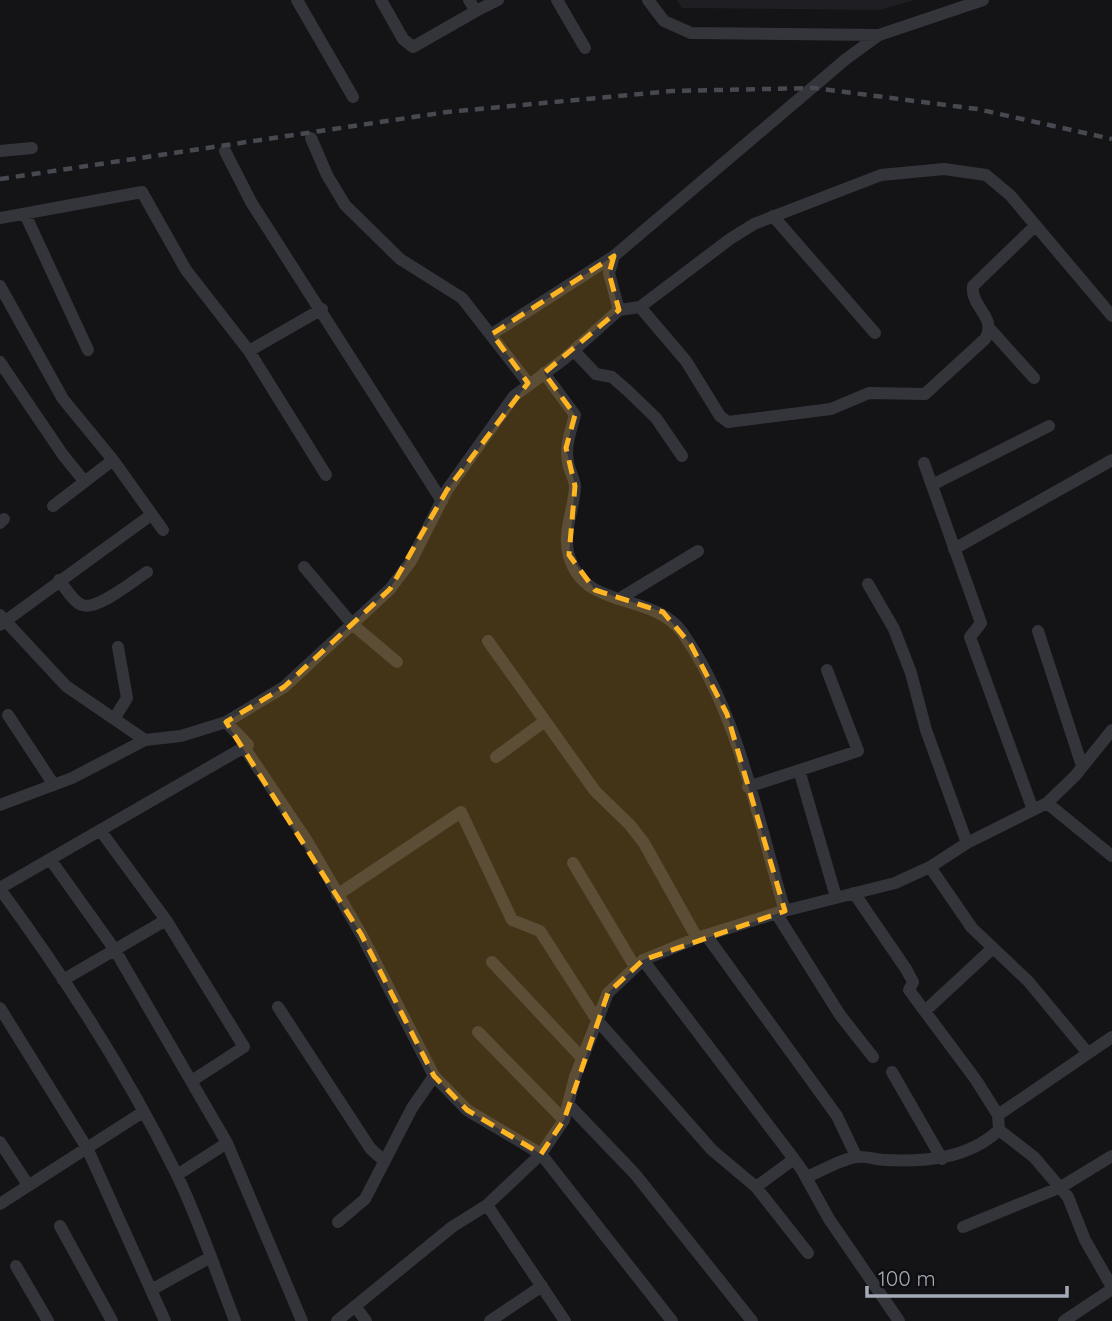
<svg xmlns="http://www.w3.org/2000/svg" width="1112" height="1321" viewBox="0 0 1112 1321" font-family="Quicksand,sans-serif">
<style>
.built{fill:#1f1f23}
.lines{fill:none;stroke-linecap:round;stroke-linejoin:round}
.minor{stroke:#34353b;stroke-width:12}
.rail{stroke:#474950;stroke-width:4.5;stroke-dasharray:9 7;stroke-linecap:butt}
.marked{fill:#ffb522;fill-opacity:0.2;stroke:#ffb522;stroke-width:5;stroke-dasharray:14 9;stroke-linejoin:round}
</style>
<rect width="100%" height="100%" fill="#141416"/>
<!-- built -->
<path class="built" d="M677,0h237l-34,10 -198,-2z"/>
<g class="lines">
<!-- minor -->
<path class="minor" d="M297,0l56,97
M381,0l22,39 10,8 63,-36
M469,0l7,11 22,-11
M557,0l28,48
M648,0l16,21 27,12 188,2
M311,138l16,37 18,30 55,54 62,39 66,85
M0,151l32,-3
M225,151l26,51 191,299
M25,214l63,136
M773,216l102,117
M0,218l142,-26 44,78 63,81 77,124
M0,286l63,113 50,61 50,70
M640,307l46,54 34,55 8,6 103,-13 38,-16 56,1 60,-55c13,-22 -15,-32 -12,-53l61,-59
M619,310l21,-3 90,-68 24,-15 127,-49 63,-6 42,6 24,20 102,121
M991,330l43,48
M492,334l122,-78
M249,351l73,-42
M574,351l22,23 16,3 16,14 28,27 26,38
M0,362l63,93 21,26
M544,373l31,42c-5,19 -11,33 -6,52 2,6 6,14 6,20 -1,23 -13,45 -6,69 15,55 84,36 113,76 57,81 75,186 103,279
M924,463l57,160 -11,14 63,173
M932,485l117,-59
M53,506l60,-46
M0,523l4,-4
M954,549l158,-89
M304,567l48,57 45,38
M59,580c6,7 14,22 23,25 15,6 52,-25 65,-33
M868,584l26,45 17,44 15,57 41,113
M619,599l79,-48
M0,615l66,71 79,54
M0,625l151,-110
M1038,631l44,135
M488,641l107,150 35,34 14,18 53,95
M8,715l46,70
M114,719l13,-21 -9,-51
M244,747l63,94 54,93 73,142 33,34 74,44 131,167
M496,757l49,-36
M799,770l37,127
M748,787l110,-36 -31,-81
M1047,803l65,53
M0,805l72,-27 73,-38 36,-4 45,-14 58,-35 106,-98 21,-28 36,-71 67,-94 49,-36 56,-50 -10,-37 5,-17 232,-197 33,-24 104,-35
M100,830l66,90 78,127 -51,33
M50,859l65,91 112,193 75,178
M573,863l62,104
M930,867l42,61 56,53 59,71
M0,888l248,-143 -22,-23
M0,889c64,87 128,187 176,284 23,47 40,99 59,148
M854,893l52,76 7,13 -4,8 67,90 22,35
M337,895l124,-83 51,108 28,11 57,89 115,130 44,37 52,66
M776,913l64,102 33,42
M706,935l131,181 19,40
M643,960l151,199
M492,962l90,96
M63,980l103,-60
M278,1007l92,141 14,13
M0,1008l87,140 78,173
M925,1011l68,-63
M478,1032l86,88
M892,1072l50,87
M568,1104l67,70 117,147
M999,1130l35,27 34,40 17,43 27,47
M0,1142l28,43
M803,1172l26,47 70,102
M177,1175l50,-32
M756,1187l38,-28 13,18c15,-6 35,-19 51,-20 9,-1 18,3 27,3 40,2 83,-1 114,-30l-1,-15 114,-78
M0,1204l143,-92
M487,1205l78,116
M338,1222l27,-23 47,-91 22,-32
M60,1226l52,95
M963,1227l98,-40 51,-31
M16,1266l32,55
M151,1290l58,-32
M355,1306l11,15
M337,1321l115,-94 35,-22 54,-51 23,-34 11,-43 33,-84 35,-33 54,-22 83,-26 115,-29 35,-16 37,-24 80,-40 28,-27 37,-46
M490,1321l52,-35
M1064,1321l48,-32"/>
<!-- rail -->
<path class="rail" d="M0,179l447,-67 225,-21 142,-3 163,21 135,30"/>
</g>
<!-- marked area -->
<path class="marked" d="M614,256l-5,17 10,37 -75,63 31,42 -9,33 9,38 -6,69 26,35 68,22 28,33 36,69 58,197 -142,49 -35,33 -44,127 -23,34 -74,-44 -33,-34 -73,-142 -135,-212 58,-35 106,-98 57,-99 81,-107 -36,-49z"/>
<!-- scale -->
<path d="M867 1286v10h200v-10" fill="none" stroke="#a4aab7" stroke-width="3.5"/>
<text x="878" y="1286" font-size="21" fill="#a4aab7" stroke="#0f0f11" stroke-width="5" paint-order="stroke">100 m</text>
</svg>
